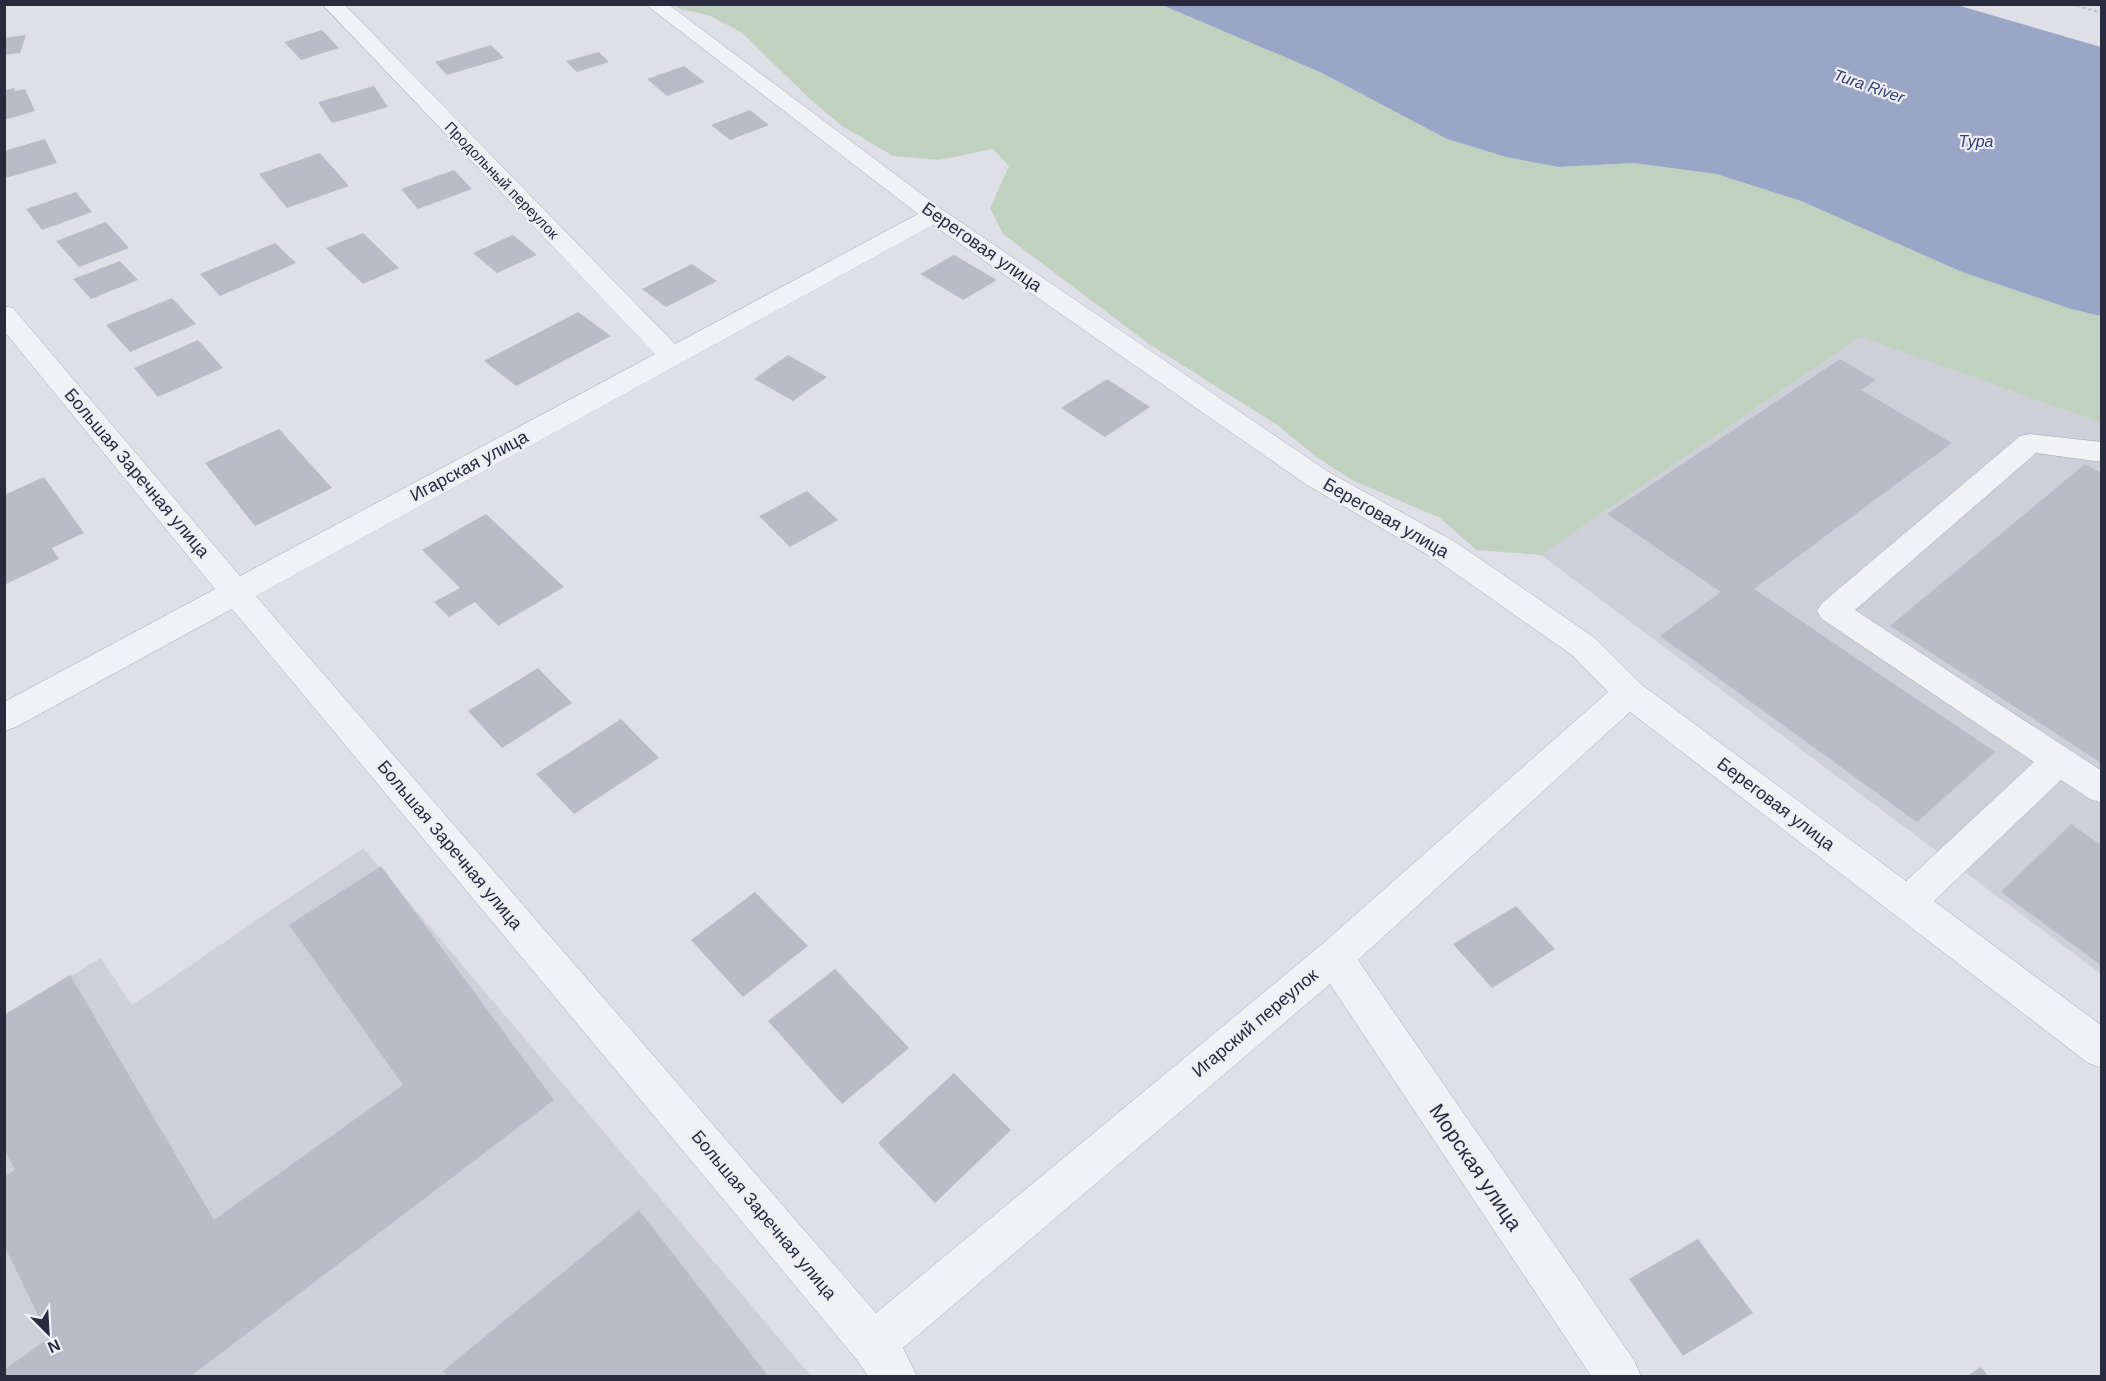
<svg xmlns="http://www.w3.org/2000/svg" width="2106" height="1381" viewBox="0 0 2106 1381" font-family="Arial,sans-serif">
<style>
.built{fill:#cdcfd9}
.green{fill:#c0d1c0}
.water{fill:#9ba6c6}
.building{fill:#b9bbc7}
.lines{fill:none;stroke-linecap:round;stroke-linejoin:round}
.minor-casing{stroke:#a4a6b1;stroke-width:1}
.path{stroke:#bdbec6;stroke-width:2;stroke-dasharray:3 3;stroke-linecap:butt}
.minor{fill:#f1f2f6;fill-rule:evenodd}
.labels{text-anchor:middle;dominant-baseline:central;stroke-width:4.5;stroke-linejoin:round;paint-order:stroke}
.far-street-label{font-size:15px;fill:#282b3e;stroke:#eeeff5}
.far-water-label{font-size:16px;font-style:italic;fill:#344170;stroke:#eeeff5}
.street-label{font-size:18px;fill:#282b3e;stroke:#eeeff5}
.near-street-label{font-size:21px;fill:#282b3e;stroke:#eeeff5}
</style>
<rect width="100%" height="100%" fill="#dfe0e7"/>
<!-- built -->
<path class="built" d="M1860,337l241,86v551l-560,-419z
M363,848l448,528h-806v-360l96,-58 31,47z"/>
<!-- green -->
<path class="green" d="M674,5h488l158,67 127,67 59,18 53,10 75,-4 82,11 85,27 161,71 109,37 30,7v107l-241,-86 -319,218 -65,-5 -36,-32 -88,-38 -34,-22 -41,-33 -128,-81 -146,-110 -13,-26 19,-42 -16,-17 -54,11 -46,-4 -51,-30 -32,-27 -69,-67 -33,-17 -28,-6z"/>
<!-- water -->
<path class="water" d="M1957,5l144,42v269l-30,-7 -109,-37 -161,-71 -85,-27 -82,-11 -75,4 -53,-10 -59,-18 -127,-67 -158,-67z"/>
<!-- building -->
<path class="building" d="M322,30l17,18 -38,12 -17,-18z
M26,35l-6,18 -16,2v-17z
M491,45l13,13 -57,17 -12,-13z
M599,52l10,10 -32,10 -11,-11z
M684,66l21,16 -38,14 -20,-17z
M374,86l14,21 -56,16 -14,-21z
M14,88l1,3 10,-2 10,22 -31,9v-29z
M750,110l19,15 -39,15 -19,-15z
M45,139l12,24 -51,15 -2,-27z
M320,153l29,33 -62,22 -28,-34z
M454,170l18,19 -54,20 -17,-20z
M76,192l16,20 -50,18 -16,-21z
M106,222l23,26 -50,19 -23,-26z
M363,233l36,35 -36,16 -37,-36z
M513,235l24,20 -40,18 -24,-20z
M275,243l21,20 -76,33 -20,-22z
M954,255l43,25 -34,20 -43,-26z
M120,261l18,19 -47,19 -18,-20z
M692,264l25,17 -51,26 -24,-18z
M172,298l24,26 -66,28 -24,-27z
M578,312l33,24 -95,50 -32,-25z
M198,340l25,28 -65,29 -24,-29z
M788,355l39,22 -34,24 -39,-22z
M1840,359l36,21 -15,10 91,53 -198,146 241,163 -78,70 -257,-186 61,-44 -114,-78z
M1107,379l43,28 -45,30 -44,-29z
M279,429l53,59 -77,38 -50,-63z
M2085,464l17,9 -2,289 -210,-136z
M44,477l40,56 -32,15 7,11 -55,26v-90z
M807,491l31,29 -48,27 -31,-31z
M486,514l78,73 -66,39 -23,-24 -26,15 -15,-15 26,-14 -38,-38z
M538,668l34,35 -70,45 -34,-37z
M621,719l38,39 -85,56 -38,-40z
M2071,824l31,22v120l-101,-74z
M381,866l173,234 -363,276h-187v-6l45,-32 -45,-93v-68l11,-7 -11,-21v-134l66,-40 144,245 189,-135 -114,-160z
M755,892l53,54 -65,51 -52,-57z
M1516,906l39,43 -63,39 -39,-44z
M835,969l74,79 -67,56 -74,-83z
M954,1073l57,57 -76,73 -57,-60z
M639,1210l129,166h-321l-4,-5z
M1698,1239l55,74 -70,43 -54,-77z
M1981,1367l7,9h-21z"/>
<g class="lines">
<defs>
<path id="minor" d="M322,4h22l331,340 243,-130 -273,-210h23l275,206 384,261 130,72 138,95 46,46 265,197 128,-119 -212,-143 -5,-8 5,-8 198,-167 10,-2 72,8v20l-66,-9 -181,157 247,161v32l-12,-4 -29,-19 -127,121 168,125v42l-14,-5 -458,-351 -272,248 276,400 7,16h-50l-261,-392 -427,364 14,28h-49l-11,-16 -625,-751 -216,118 -12,4v-29l211,-113 -211,-258v-25l9,2 227,268 415,-222zM933,225l374,260 128,74 138,97 35,36 -287,253 -445,368 -620,-717z"/>
</defs>
<!-- minor casing -->
<use href="#minor" class="minor-casing"/>
<!-- path -->
<path class="path" d="M2071,4l31,9"/>
<!-- minor -->
<use href="#minor" class="minor"/>
</g>
<g class="labels">
<!-- far-street labels -->
<g class="far-street-label">
<text transform="translate(502 180) rotate(46)">Продольный переулок</text>
</g>
<!-- far-water labels -->
<g class="far-water-label">
<text transform="translate(1869 86) rotate(19)">Tura River</text>
<text x="1976" y="141">Тура</text>
</g>
<!-- street labels -->
<g class="street-label">
<text transform="translate(982 247) rotate(35)">Береговая улица</text>
<text transform="translate(469 466) rotate(-28)">Игарская улица</text>
<text transform="translate(137 473) rotate(50)">Большая Заречная улица</text>
<text transform="translate(1386 518) rotate(30)">Береговая улица</text>
<text transform="translate(1776 804) rotate(37)">Береговая улица</text>
<text transform="translate(450 845) rotate(50)">Большая Заречная улица</text>
<text transform="translate(1255 1023) rotate(-40)">Игарский переулок</text>
<text transform="translate(764 1215) rotate(50)">Большая Заречная улица</text>
</g>
<!-- near-street labels -->
<g class="near-street-label">
<text transform="translate(1476 1167) rotate(56)">Морская улица</text>
</g>
</g>
<!-- border -->
<rect width="2106" height="1381" fill="none" stroke="#282b3e" stroke-width="12"/>
<!-- north arrow -->
<g transform="translate(48 1333) rotate(156)" stroke="#eeeff5" stroke-width="4.5" paint-order="stroke">
<path d="M0-4.5L10 22L0 15L-10 22Z" fill="#282b3e"/>
<text y="-9" font-size="16" font-weight="bold" text-anchor="middle" fill="#282b3e">N</text>
</g>
</svg>
